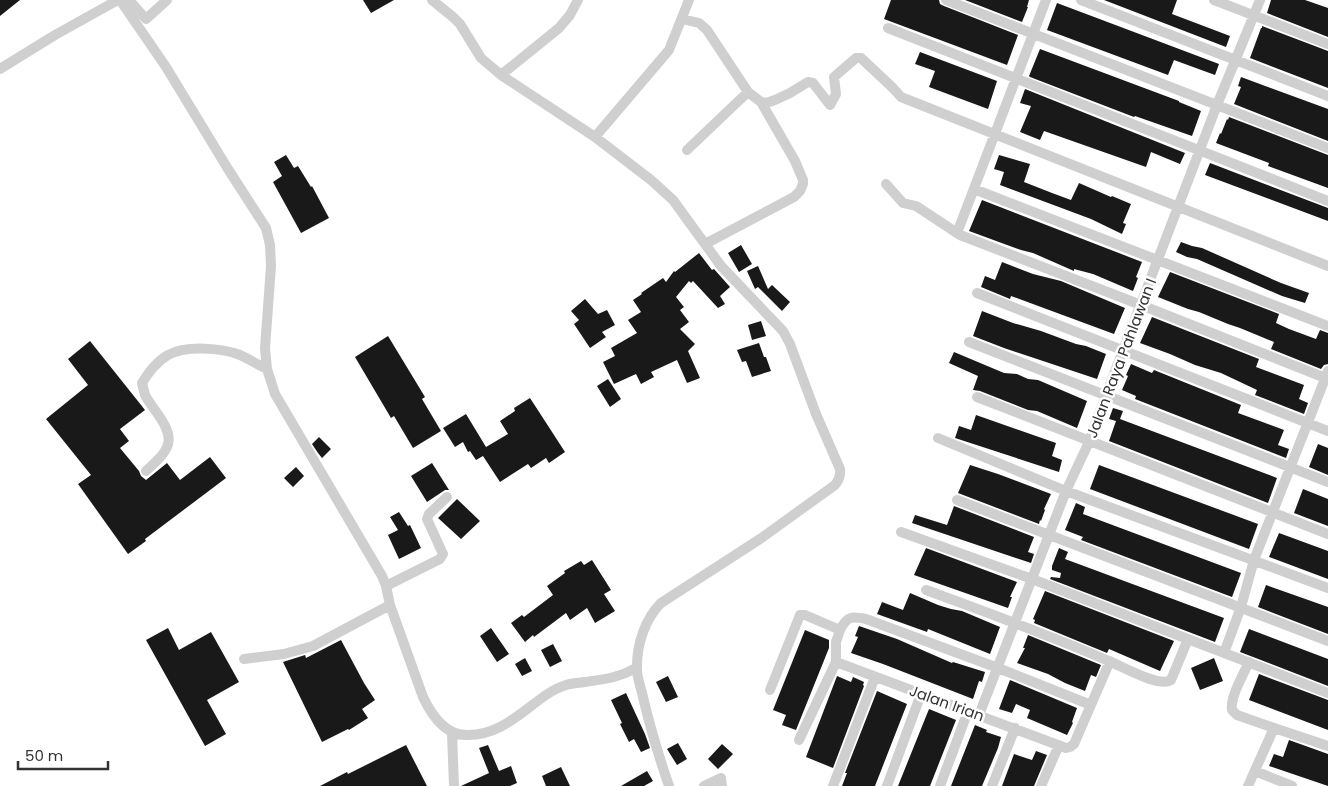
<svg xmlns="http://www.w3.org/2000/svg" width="1328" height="786" viewBox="0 0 1328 786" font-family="Poppins,sans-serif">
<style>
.building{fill:#191919}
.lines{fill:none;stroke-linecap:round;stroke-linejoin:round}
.minor{stroke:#cfcfcf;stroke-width:10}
.labels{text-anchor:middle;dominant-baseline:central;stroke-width:5;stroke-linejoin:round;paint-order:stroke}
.street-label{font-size:15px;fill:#323232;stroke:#fff}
</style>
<rect width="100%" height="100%" fill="#fff"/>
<!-- building -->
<path class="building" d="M0,0h20l-20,16z
M363,0h31l-23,13z
M891,0h48l1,4 4,2 74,29 -11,30 -123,-46z
M965,0h64l-2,7h1l-6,15z
M1104,0h73l-5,14 58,22 -4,11z
M1271,0h34l23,8v29l-61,-24z
M1057,3l162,61 -4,11 -41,-15 -6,15 -121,-45z
M1262,26l66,25v37l-78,-30 11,-30h1z
M1040,49l139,52v1l22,9 -9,25 -57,-20 -1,1 -104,-40 -1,-1z
M920,52l77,29 -9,28 -59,-22 6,-16 -20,-7z
M1241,77l87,32v32l-94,-37 7,-17 -3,-1z
M1025,89l160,64 -5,11 -29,-12 -5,15 -102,-36 -4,9 -20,-8 11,-26 -11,-3z
M1229,117l99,38v33l-60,-22 1,-3 -53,-20 4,-10 1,1 6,-15 1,1z
M286,155l8,13 4,-2 13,21 1,-1 17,32 -28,15 -28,-51 9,-6 -8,-14z
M999,155l31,9 -6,18 28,11 19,7 8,-17 32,14 1,-1 19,8 -8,19 3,1 -4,10 -31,-15 -91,-34 4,-13 -10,-3z
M1210,163l118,45v13l-123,-46z
M982,200l160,62 -6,15 2,1 -5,13 -40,-17 -19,-5v2l-41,-18 -12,-3 -52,-19z
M1181,242l11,4 10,2 79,35 28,10 -4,10 -23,-7 -85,-37 -10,-2 -11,-5z
M741,245l11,19 -13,8 -11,-19z
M699,253l13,17 2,-1 16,18 -10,9 5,8 -7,4 -25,-27 -2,2 -2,-2 -13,16 8,10 -4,3 9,12 -9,7 15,15 -7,7 12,27 -13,5 -10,-23 -26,12 3,5 -13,7 -5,-10 -22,10 -11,-22 12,-6 -4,-8 26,-15 -9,-13 13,-8 -8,-12 9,-6 -1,-1 22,-15 3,4 8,-11 1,1z
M1002,262l31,12 28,7 64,27 -11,26 -103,-38 -1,3 -29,-12 4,-11 10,4z
M758,266l10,23 4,-4 18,17 -8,9 -24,-24 -3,2 -8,-18z
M1170,272l109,42 -3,9 13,6 27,10 4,-9 8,3v31l-4,1 -3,4 -50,-20 3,-7 -34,-14 -12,-4 -29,-12 -11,-3 -30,-12z
M585,299l13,15 9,-4 8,15 -13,7 4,5 -16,11 -16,-24 5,-4 -8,-9z
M982,311l31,12 28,8 35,13 10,2 20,8 -9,25 -93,-31 -31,-12z
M1152,317l107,42 -3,8 48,18 -5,14 9,4 -4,11 -49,-19 2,-5 -36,-17 -26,-8 -25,-11 -30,-11z
M761,321l5,15 -14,4 -4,-15z
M388,336l37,61 -3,2 19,32 -28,17 -19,-32 -3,2 -36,-61z
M90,341l55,69 -25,19 9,12 -9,7 19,23 2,5 5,4 21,-17 13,17 30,-23 16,21 -81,61 1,2 -18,13 -50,-70 13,-9 -45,-56 42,-34 -20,-26z
M759,343l5,14h2l5,14 -19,6 -6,-16 -4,1 -5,-12z
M954,352l50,21 13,1 11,5 10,1 49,21 -10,27 -40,-17 -9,-1 -48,-19 -7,-1 5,-14 -29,-13z
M1131,364l21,9 2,-3 87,35 -3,8 46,17 -6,15 11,4 -3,9 -151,-59 1,-3 -14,-6 6,-14 -2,-1z
M608,379l13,20 -11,8 -13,-21z
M530,398l35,54 -16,11 -3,-5 -15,10 -3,-4 -28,18 -17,-26 -7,4 -6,-9 -2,1 -5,-10 -8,5 -12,-19 23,-14 20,33 22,-13 -8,-13 15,-10 -1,-3z
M1113,408l10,3 -3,8 157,59 -9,25 -159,-62 7,-20 -7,-2z
M976,415l80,28 -4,13 10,4 -3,12 -104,-34 4,-12 12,4z
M319,437l12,12 -9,9 -4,-5 -6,-9z
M1318,444l10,4v27l-19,-8z
M432,463l17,27h-4l-18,12 -16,-26z
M970,465l28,9 53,20 -7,15 1,1 -4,11 -1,-1 -1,4 -81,-31z
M1099,465l159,59 -9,25 -159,-60z
M296,467l8,9 -11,11 -9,-9z
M1303,489l25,10v27l-34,-13z
M457,499l23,22 -19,18 -23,-21z
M1076,503l9,4 -2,7 158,59 -9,24 -151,-57 2,-3 -18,-7z
M954,506l80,31 -6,15 6,2 -3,9 -119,-40 3,-8 32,10z
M399,512l9,14 2,-1 11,23 -22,11 -11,-24 10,-5 -8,-13z
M1279,533l49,18v28l-59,-22z
M926,548l91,34 -7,15h2l-4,11 -94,-33z
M1059,548l9,4 -3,7 159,59 -9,24 -165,-63 1,-2 9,1 1,-5 -9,-3v-4z
M592,560l19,30 -7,4 11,17 -20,12 -8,-15 -17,12 -4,-7 -32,24 -1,-2 -8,7 -14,-19 11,-8 2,2 29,-22 -6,-9 18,-13 -1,-2 17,-10 3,4z
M1266,585l62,22v27l-70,-27z
M1045,591l129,50 -14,30 -51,-22 -2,4 -73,-30 1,-3 -2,-1z
M910,593l28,12 13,4 11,2 38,16 -10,27 -62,-25 -1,3 -50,-18 5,-12 21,8z
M859,626l38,13 55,24 1,-1 32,10 -3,10 -3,-1 -6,18 -90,-35 -32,-11 7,-16 -3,-1z
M168,628l11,22 32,-18 28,50 -32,18 19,34 -21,12 -59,-106z
M491,628l18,26 -12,8 -17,-26z
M1249,629l79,30v27l-88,-34z
M805,630l24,10v8l-33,82 -14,-5 4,-10 -13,-5z
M1028,635l73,30 -5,12 -5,-2 -6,16 -20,-8 -17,-9 -31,-11 8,-15h-2z
M341,640l23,43 11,17 -13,9 6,9 -19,12 -1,-1 -26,13 -39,-80 22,-7 1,3z
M553,644l9,17 -12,6 -9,-17z
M525,658l7,13 -10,5 -7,-12z
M1214,658l9,23 -23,9 -9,-22z
M1259,674l69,26v30l-79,-30z
M668,676l10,21 -12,5 -10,-20z
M837,676l14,6 2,-5 11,5 -1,3 1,1 -31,82 -27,-11z
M1010,680l67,28 -5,14 1,1 -6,12 -40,-17 3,-8 -14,-6 -4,9 -13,-4z
M877,691l30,13 -32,82h-33l5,-13h-2z
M626,693l19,41 5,14 -9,4 -7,-13 -5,3 -9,-18 2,-1 -11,-23z
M929,709l27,11 -26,66h-32z
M975,725l12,5 -1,2 15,5 -3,11 -16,38h-31z
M1289,740l39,14v32l-59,-20 5,-12 9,3z
M678,743l9,16 -10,6 -10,-16z
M722,744l11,10 -15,15 -10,-10z
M406,745l21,41h-107l27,-14 1,2z
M488,745l11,26 12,-5 6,17 -7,3h-49l28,-13 -10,-25z
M1036,751l11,4 -13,31h-32l12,-32 18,6z
M561,767l9,19h-24l-4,-10z
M647,771l6,10 -9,5h-23z"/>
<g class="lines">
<!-- minor -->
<path class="minor" d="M120,0l46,67 62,102 38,59 4,17 1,21 -6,82 2,21 8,25 107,182 4,10 4,19 33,92c8,17 21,38 43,38 33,1 54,-22 80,-40 6,-4 13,-8 20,-10 6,-2 13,-2 19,-3 20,-3 33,-4 51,-14
M129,0l17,19 21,-19
M432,0l21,17 7,7 21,34 20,17 94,62 56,43 22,20 48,66 62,65 7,13 26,70 24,55c1,7 -1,11 -5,16l-75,54 -99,64c-16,16 -24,41 -24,63 -1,10 4,21 6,31 7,30 16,60 26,89
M946,0l382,148
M1081,0l247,96
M1214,0l114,44
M682,19l17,4 8,7 41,62 13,10 5,1 9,-3 15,-7 18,-11 5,1 17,22 6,-11 -2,-17 22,-19h5l32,30 8,9 427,169
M888,28l440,173
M0,69l55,-34 63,-35
M501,75l58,-47 11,-13 8,-15
M595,137l74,-87 20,-50
M687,150l61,-58
M886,184l17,19 13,3 41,27 3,2 181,70 187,74
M974,189l354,137
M957,233l89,-233
M705,244l89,-47 6,-6 3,-7v-4l-8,-19 -34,-59
M977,293l351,138
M969,342l359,140
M977,397l351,137
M938,438l128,53 262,97
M146,471c7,-7 17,-14 21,-24 8,-17 -15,-38 -22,-52 -1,-4 -2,-8 -3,-12 7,-11 14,-21 26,-28 18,-10 54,-7 72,0 9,4 18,10 27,14
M957,500l371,141
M901,532l131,47 296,114
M386,586l54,-27 3,-5 -16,-35 2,-5 18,-17
M926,590c62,23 124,45 185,72 13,5 48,26 60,18l17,-41
M840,630c7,-14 12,-14 26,-11l132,49 93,37
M1224,653l17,-46 13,-47 74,-189
M244,659l40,-5 29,-8 77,-41
M836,662l230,86 4,-1 4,-3 36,-83
M770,690l30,-75h5l35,15 -4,12v20l-37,78
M979,715l87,-224 23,-49 17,-47 111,-290 43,-105
M1274,728l54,18
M452,733l2,53
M1255,771l37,15
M704,786l17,-8 1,8
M833,786l42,-109
M887,786l34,-92
M940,786l28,-75
M992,786l23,-58
M1041,786l18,-41
M1248,786l26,-58 -37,-13 -5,-5c-2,-13 11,-35 17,-48"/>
</g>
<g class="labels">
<!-- street labels -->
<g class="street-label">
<text transform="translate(1121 358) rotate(-69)">Jalan Raya Pahlawan I</text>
<text transform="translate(947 703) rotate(20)">Jalan Irian</text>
</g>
</g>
<!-- scale -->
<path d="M18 761v8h90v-8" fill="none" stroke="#323232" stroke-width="2.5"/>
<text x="25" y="761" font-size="15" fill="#323232" stroke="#ffffff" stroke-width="4" paint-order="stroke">50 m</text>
</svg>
